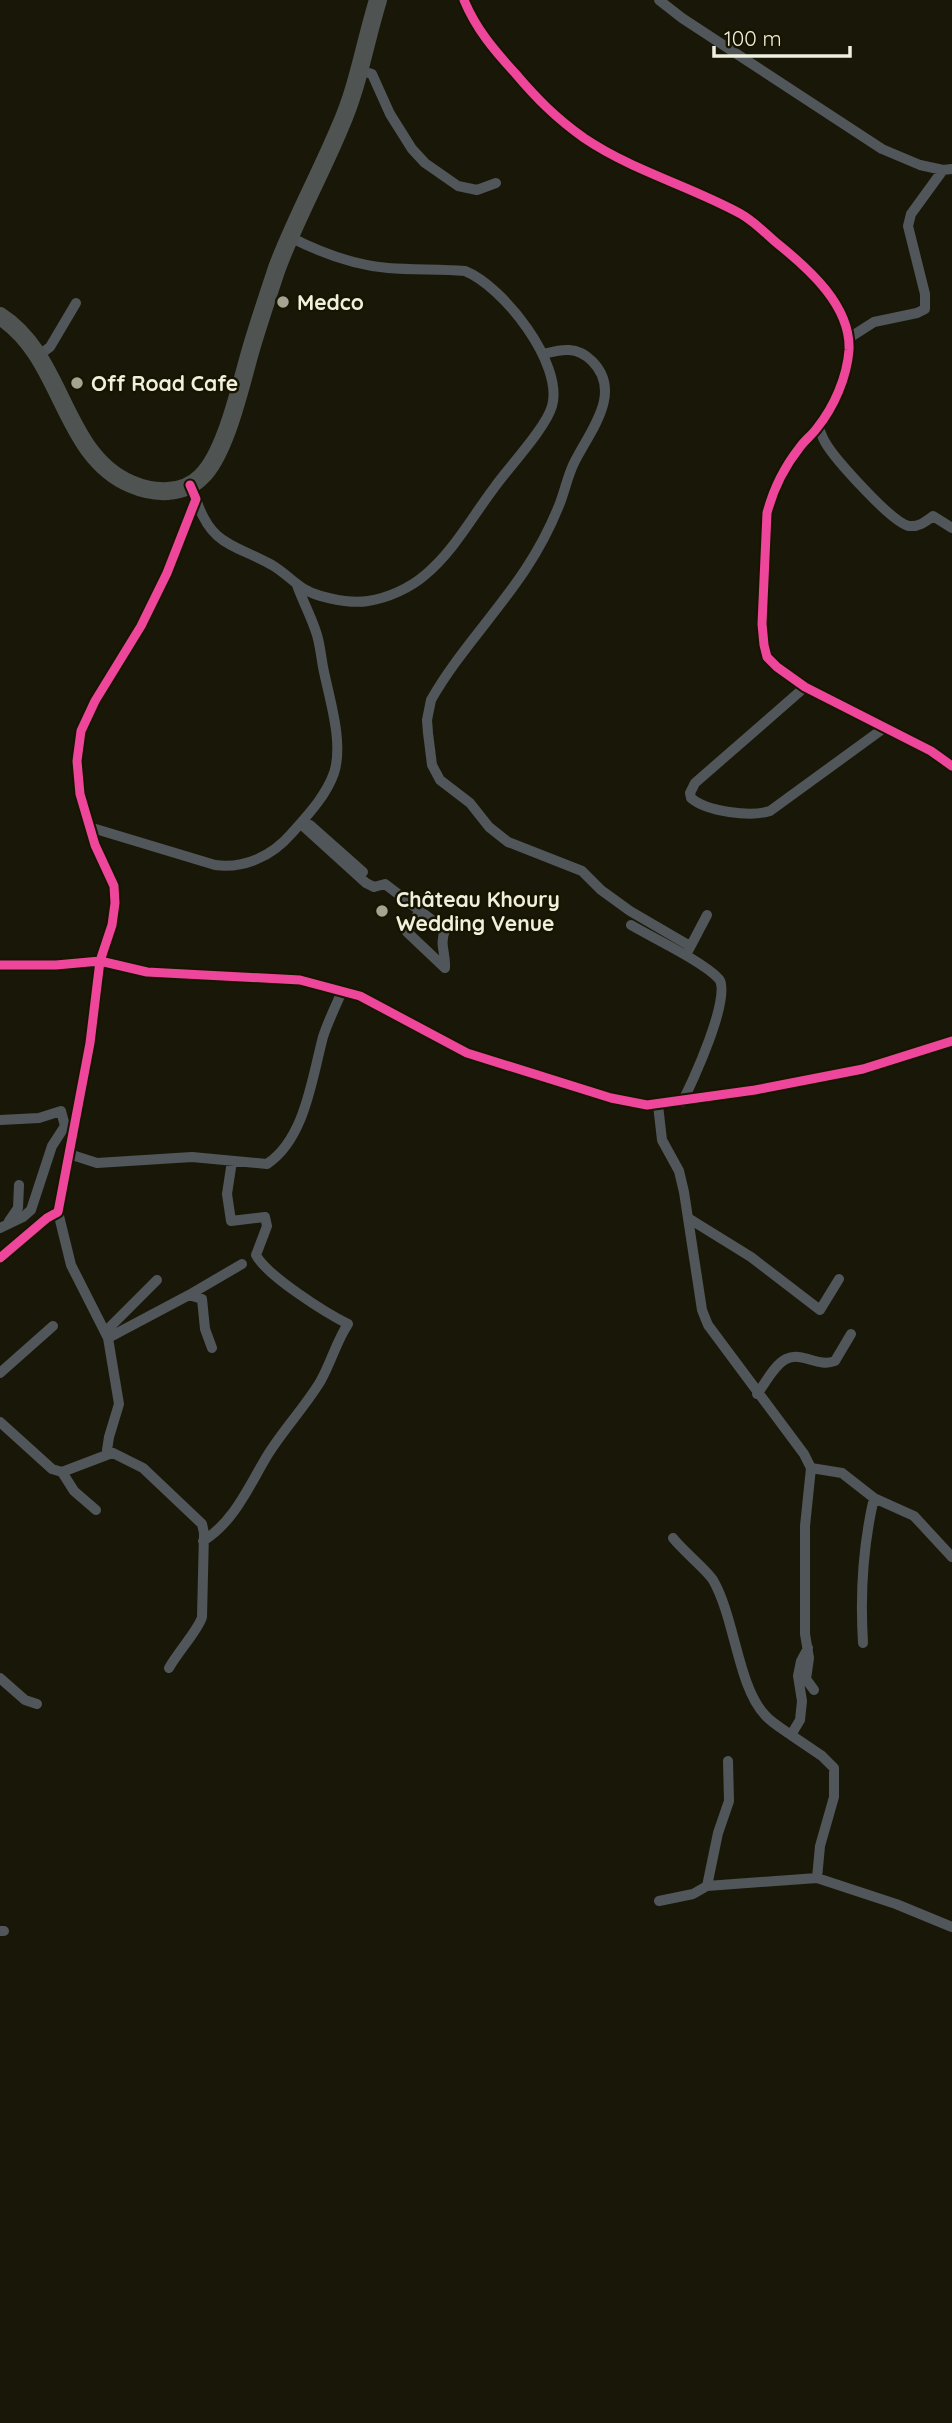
<svg xmlns="http://www.w3.org/2000/svg" width="952" height="2423" viewBox="0 0 952 2423" font-family="Quicksand,sans-serif">
<style>
.lines{fill:none;stroke-linecap:round;stroke-linejoin:round}
.minor{stroke:#51565a;stroke-width:10}
.trunk{stroke:#4f5452;stroke-width:18}
.cycleway-casing{stroke:#171500;stroke-width:13}
.cycleway{stroke:#ed469a;stroke-width:9}
.poi-dot{fill:#a5a493;stroke:#171500;stroke-width:2.5}
.labels{text-anchor:middle;dominant-baseline:central;stroke-width:5;stroke-linejoin:round;paint-order:stroke}
.poi-label{font-size:21px;font-weight:bold;fill:#f0f0de;stroke:#171500;text-anchor:start}
</style>
<rect width="100%" height="100%" fill="#191808"/>
<g class="lines">
<!-- minor -->
<path class="minor" d="M464,0c12,29 30,50 51,73 22,26 41,45 69,65 49,33 106,48 157,76 14,8 25,20 37,30 31,25 73,62 71,106 -2,27 -15,57 -32,78 -5,7 -12,12 -17,19 -15,19 -27,43 -33,66l-5,111 2,21 3,12 10,10 28,20 126,64 21,15
M659,0l23,18 200,131 38,16 23,5 9,-1
M359,70l13,4 18,40 22,35 13,14 33,23 19,4 19,-7
M849,338l25,-16 43,-9 8,-4v-15l-17,-68 3,-12 32,-44
M543,354c19,-5 34,-8 49,7 32,32 -3,71 -18,102 -6,12 -9,27 -14,40 -9,23 -21,46 -35,67 -29,44 -68,84 -94,130l-4,20 1,13 4,32 8,15 30,23 19,24 19,15 74,29 19,19 29,21 60,35
M39,355l11,-8 26,-44
M818,427c3,5 4,10 7,15 9,16 67,81 84,84 10,1 16,-4 24,-10l19,12
M196,499c15,47 38,45 76,66 10,6 16,12 25,19 14,13 52,20 71,17 20,-3 42,-13 57,-26 28,-23 47,-58 69,-87 14,-20 52,-60 58,-82 12,-42 -49,-120 -87,-135 -25,-2 -51,-1 -77,-3 -35,-3 -67,-15 -98,-31
M805,687l-110,96 -5,10 1,5c16,14 60,19 79,13l114,-83
M301,824l65,59 8,4 11,-3 60,46c-6,16 1,22 0,38l-38,-36 12,-20
M310,825l53,47
M89,827l126,38c29,4 57,-9 76,-31 16,-18 35,-38 43,-61 10,-31 -5,-75 -11,-106 -2,-11 -3,-22 -6,-32 -5,-17 -14,-33 -20,-50
M631,925c22,13 73,37 88,54 13,17 -27,105 -37,123
M687,953l20,-38
M0,965h56l44,-4 47,11 153,8 60,16 107,57 144,45 36,7 108,-15 108,-21 89,-28
M658,1105l4,35 17,31 5,21 18,118 6,15 96,129 7,14 -6,58v108l4,24 -3,21 8,11
M0,1120l39,-2 22,-7 4,15
M69,1154l28,9 95,-6 75,7c38,-25 45,-86 56,-127 5,-16 13,-31 19,-46
M58,1212l13,53 37,73 11,66 -10,33 -2,13 36,18 59,56 2,9 -2,84c-3,12 -25,36 -33,51
M688,1218l63,39 69,53 19,-31
M9,1221l9,-13 1,-23
M0,1228l23,-11 8,-7 21,-64 13,-20 10,-3
M0,1258l47,-40 11,-6 32,-169 10,-82 12,-36 3,-22 -1,-17 -19,-41 -15,-51 -3,-33 4,-30 14,-30 46,-75 26,-53 29,-74 -6,-14
M189,1295l13,4 3,30 7,19
M105,1332l52,-52
M108,1338l81,-43 53,-31
M0,1373l53,-47
M757,1394c8,-10 17,-29 29,-35 16,-8 32,9 49,2l16,-27
M0,1422l52,47 10,3 50,-19
M811,1468l31,5 32,25 40,18 38,41
M62,1472l12,19 22,19
M673,1538c10,13 33,31 40,42 22,38 25,107 52,135 7,8 18,14 26,20l9,-15 2,-19 -4,-25 3,-15 7,-13
M203,1541c31,-19 46,-55 64,-85 16,-26 37,-48 53,-74 11,-19 16,-40 28,-58 -22,-11 -81,-48 -92,-69l11,-29 -2,-9 -34,4 -4,-27 5,-33
M863,1643c-3,-49 0,-98 11,-145
M0,1678l25,22 12,4
M791,1735l31,21 12,12v29l-14,49 -3,32
M707,1886l11,-53 11,-32 -1,-40
M659,1901l34,-7 14,-8 110,-8 79,26 56,23
M0,1931h4"/>
<!-- trunk -->
<path class="trunk" d="M0,316c64,41 62,139 131,168 23,10 52,11 70,-7 25,-23 40,-94 50,-128 8,-27 17,-54 26,-81 18,-48 43,-93 63,-141 18,-40 25,-85 38,-127"/>
<defs>
<path id="cycleway" d="M464,0c12,29 30,50 51,73 22,26 41,45 69,65 49,33 106,48 157,76 14,8 25,20 37,30 31,25 73,62 71,106 -2,27 -15,57 -32,78 -5,7 -12,12 -17,19 -15,19 -27,43 -33,66l-5,111 2,21 3,12 10,10 28,20 126,64 21,15
M0,965h56l44,-4 47,11 153,8 60,16 107,57 144,45 36,7 108,-15 108,-21 89,-28
M0,1258l47,-40 11,-6 32,-169 10,-82 12,-36 3,-22 -1,-17 -19,-41 -15,-51 -3,-33 4,-30 14,-30 46,-75 26,-53 29,-74 -6,-14"/>
</defs>
<!-- cycleway casing -->
<use href="#cycleway" class="cycleway-casing"/>
<!-- cycleway -->
<use href="#cycleway" class="cycleway"/>
</g>
<!-- markers -->
<g class="poi-dot">
<circle cx="283" cy="302" r="7"/>
<circle cx="77" cy="383" r="7"/>
<circle cx="382" cy="911" r="7"/>
</g>
<g class="labels">
<!-- poi labels -->
<g class="poi-label">
<text x="297" y="302">Medco</text>
<text x="91" y="383">Off Road Cafe</text>
<text x="396" y="899">Château Khoury<tspan x="396" dy="24">Wedding Venue</tspan></text>
</g>
</g>
<!-- scale -->
<path d="M714 46v10h136v-10" fill="none" stroke="#f0f0de" stroke-width="3.5"/>
<text x="724" y="46" font-size="21" fill="#f0f0de" stroke="#171500" stroke-width="5" paint-order="stroke">100 m</text>
</svg>
